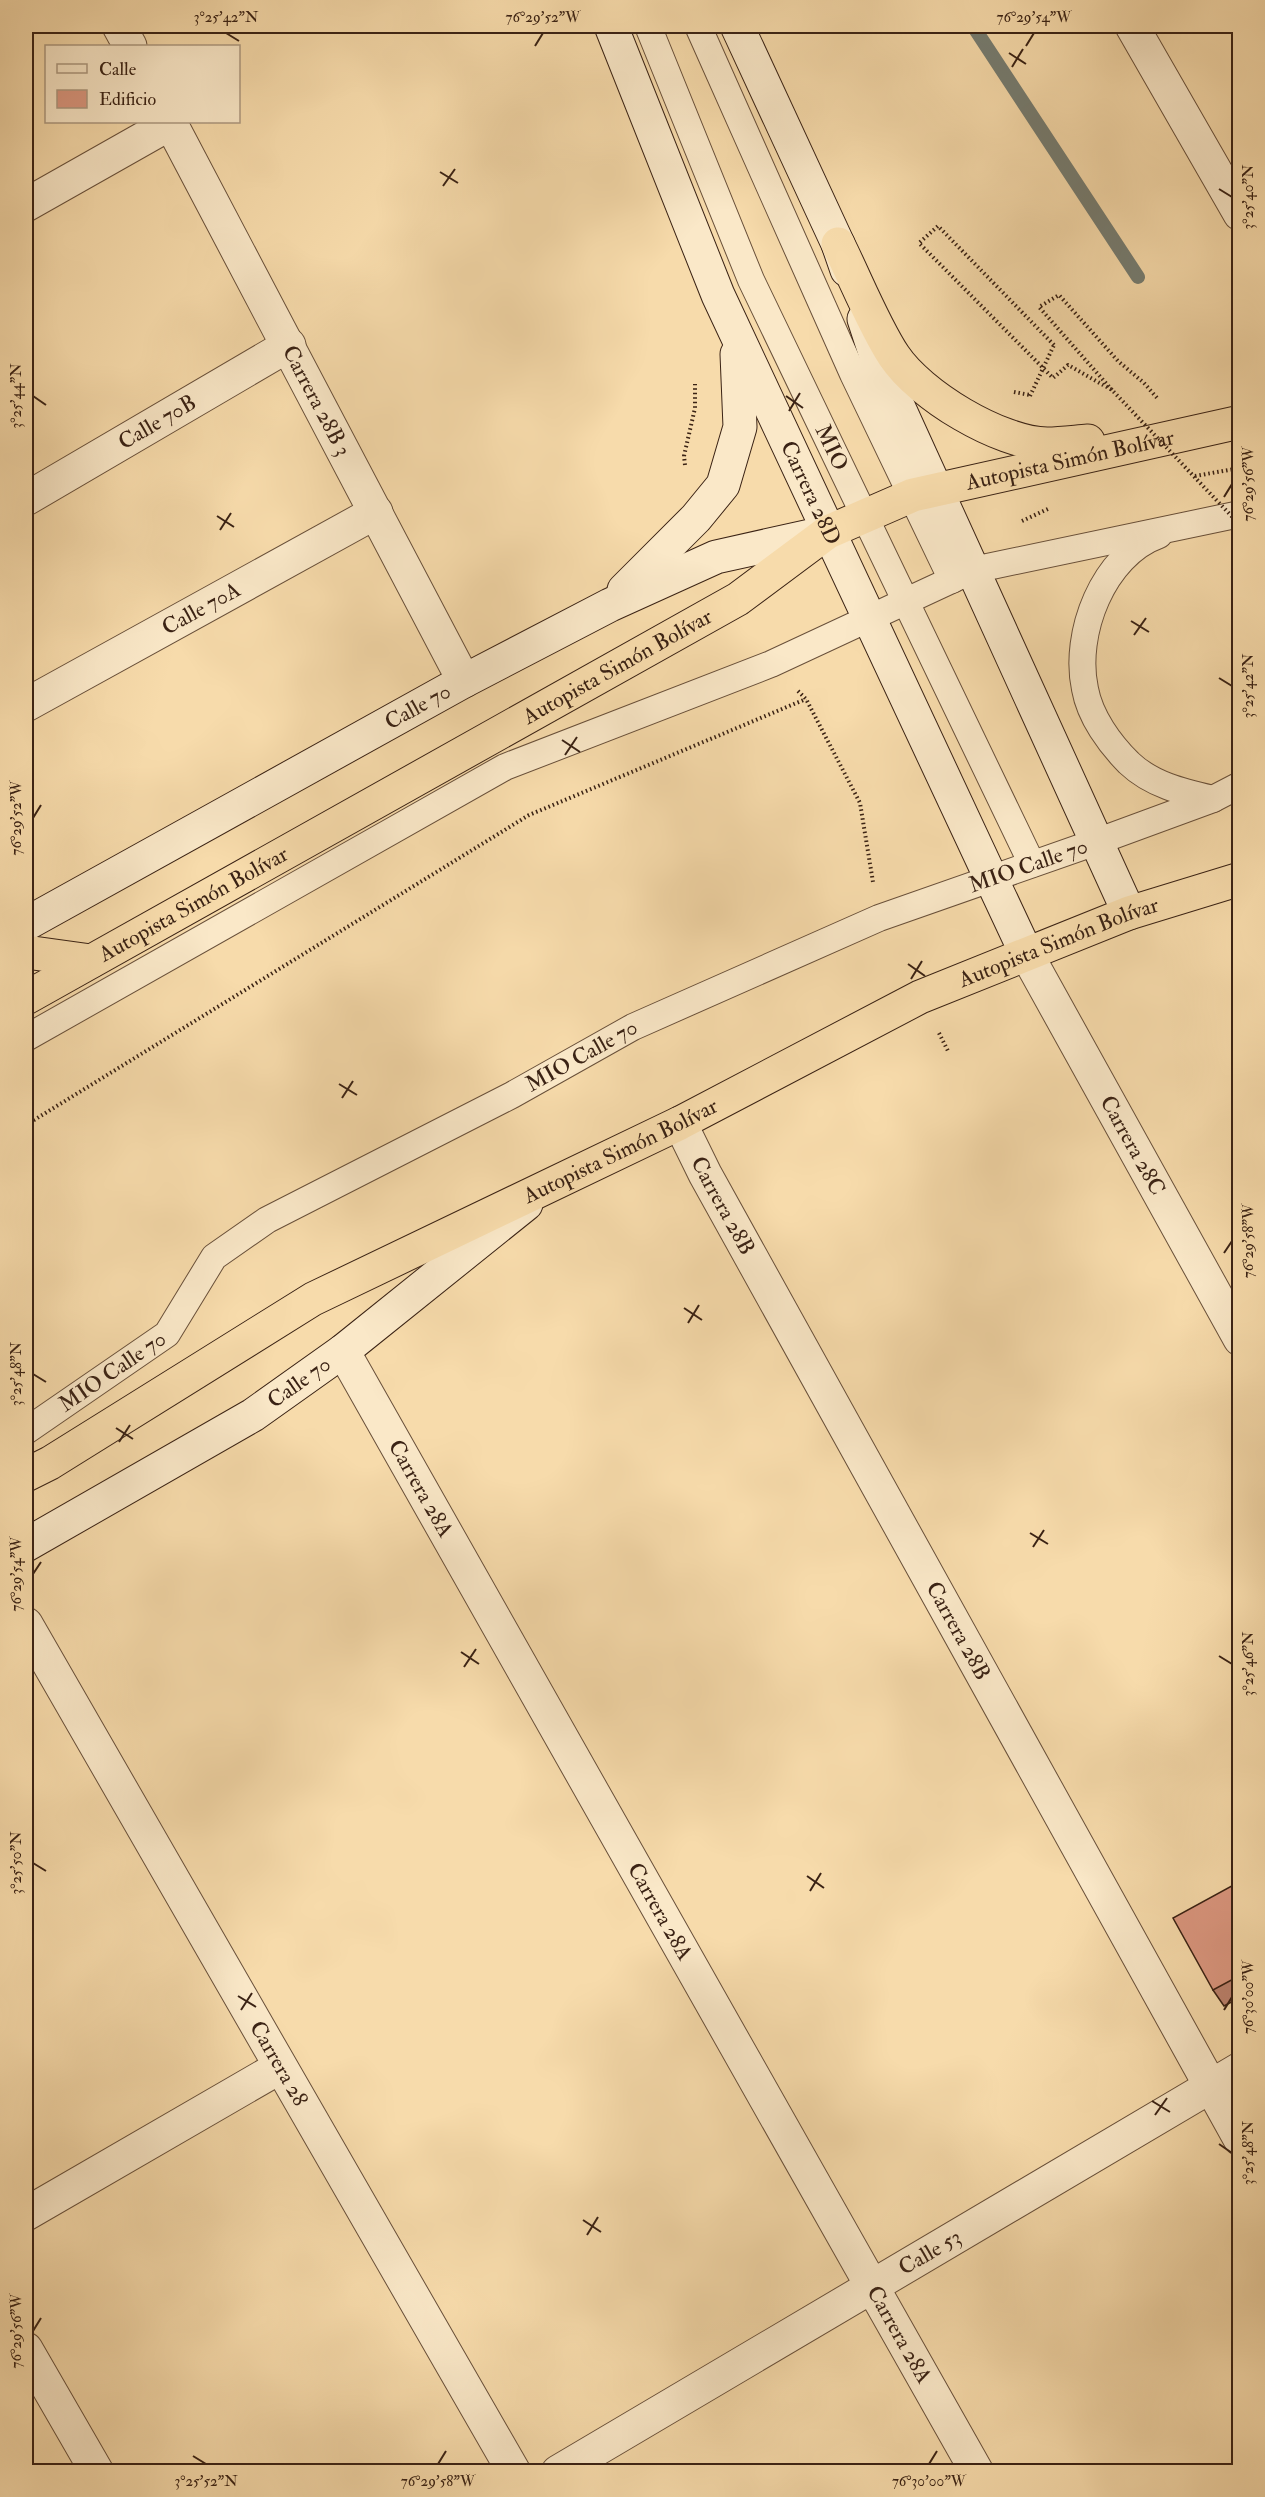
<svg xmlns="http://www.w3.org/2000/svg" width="1265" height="2497" viewBox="0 0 1265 2497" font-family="'IM FELL Double Pica',serif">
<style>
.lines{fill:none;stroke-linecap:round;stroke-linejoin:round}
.stream{stroke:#767d72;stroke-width:14}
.lane-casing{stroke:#69503a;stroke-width:28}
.street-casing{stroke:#69503a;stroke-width:35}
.secondary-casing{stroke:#3a2214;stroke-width:35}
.highway-casing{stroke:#3a2214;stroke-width:35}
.path{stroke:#3a2214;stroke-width:4;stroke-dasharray:1.5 3;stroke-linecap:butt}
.lane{stroke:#fae8c8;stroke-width:26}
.street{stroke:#fae8c8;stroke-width:33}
.secondary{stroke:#fae8c8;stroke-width:33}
.highway{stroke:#f7dbab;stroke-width:33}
.path-bridge{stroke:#3a2214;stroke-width:4;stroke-dasharray:1.5 3;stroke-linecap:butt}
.wall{fill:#bd836f;stroke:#3a2214;stroke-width:1.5}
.building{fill:#dc9881;stroke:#3a2214;stroke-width:1.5}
.ticks{fill:none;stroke:#3a2214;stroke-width:2}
.labels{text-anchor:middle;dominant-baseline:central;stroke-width:5;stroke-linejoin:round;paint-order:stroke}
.street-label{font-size:22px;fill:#3a2214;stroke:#fae8c8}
.neatline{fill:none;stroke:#3a2214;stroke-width:2}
.ticks-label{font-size:15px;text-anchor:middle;fill:#3a2214}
</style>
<rect width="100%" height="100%" fill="#f7dbab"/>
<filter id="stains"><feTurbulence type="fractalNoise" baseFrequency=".00333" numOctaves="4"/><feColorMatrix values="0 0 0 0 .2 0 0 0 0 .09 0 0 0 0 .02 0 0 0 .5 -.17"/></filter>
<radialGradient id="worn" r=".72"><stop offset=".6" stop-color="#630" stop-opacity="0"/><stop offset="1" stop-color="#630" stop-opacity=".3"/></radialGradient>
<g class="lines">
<!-- stream -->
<path class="stream" d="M973,26l165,251"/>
<defs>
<g id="lane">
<path id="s1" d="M648,26l103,254 281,584"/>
<path d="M698,26l155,348 99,206"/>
<path d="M1159,535c-56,20 -86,99 -74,154 5,28 25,55 44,74 23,22 54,29 84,36"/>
<path d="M26,1038l479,-271 266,-103 202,-94 267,-56"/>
<path id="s2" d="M26,1431l141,-97 47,-77 53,-37 245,-125 121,-68 246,-109 217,-76 117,-43 27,-14"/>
</g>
<g id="street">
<path d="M119,26l11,20"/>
<path d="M1132,26l108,188"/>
<path id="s3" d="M170,122l294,559"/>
<path d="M26,205l145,-82"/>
<path id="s4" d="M26,499l263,-154"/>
<path id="s5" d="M26,705l350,-193"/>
<path id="s6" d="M1026,953l214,386"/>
<path id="s7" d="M680,1123l25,51 535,965"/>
<path id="s8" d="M343,1351l634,1121"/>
<path id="s9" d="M26,1624l488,848"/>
<path d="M26,2214l254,-147"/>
<path d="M26,2349l71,123"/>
<path id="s10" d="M558,2472l682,-403"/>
</g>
<g id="secondary">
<path id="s11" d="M611,26l107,269 308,658"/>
<path d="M737,26l101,218 9,26"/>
<path d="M864,319l14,43 251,551"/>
<path d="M624,590l72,-72 27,-33 17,-58 -3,-73"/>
<path id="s12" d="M26,924l438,-243 146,-76 106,-48 112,-25"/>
<path id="s13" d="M26,1545l227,-130 90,-64 183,-147"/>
</g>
<g id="highway">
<path d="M838,244c17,34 36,82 56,112 26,39 105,87 153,88 13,0 28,-2 41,-3"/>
<path d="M26,952l65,9"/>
<path id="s14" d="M26,998l712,-399 90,-67 85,-37 327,-73"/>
<path id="s15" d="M26,1475l24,-12 263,-164 367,-176 240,-126 209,-84 111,-34"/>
</g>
</defs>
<!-- lane casing -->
<use href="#lane" class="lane-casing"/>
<!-- street casing -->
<use href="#street" class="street-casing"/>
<!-- secondary casing -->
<use href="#secondary" class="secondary-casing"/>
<!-- highway casing -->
<use href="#highway" class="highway-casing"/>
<!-- path -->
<path class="path" d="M1112,390l-73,-83 20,-12 59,66 26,22 14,16
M1014,392l16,3
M1030,396l24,-51
M685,465l-1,-9 11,-48v-24
M1195,476l45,-8
M1022,521l28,-13
M798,691l8,8 54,104 13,79
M939,1033l9,18
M26,1125l503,-310 277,-116"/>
<!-- lane -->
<use href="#lane" class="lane"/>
<!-- street -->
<use href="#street" class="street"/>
<!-- secondary -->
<use href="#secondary" class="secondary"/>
<!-- highway -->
<use href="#highway" class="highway"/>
<!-- path-bridge -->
<path class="path-bridge" d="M1054,345l-116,-119 -19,17 134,135 15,-13 44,25 128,135"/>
</g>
<!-- wall -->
<path class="wall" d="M1239,1882v116l-15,8 -11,-16z"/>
<!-- building -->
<path class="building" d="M1239,1882v94l-26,14 -40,-72z"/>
<!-- ticks -->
<path class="ticks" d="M226,33l13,8M535,46l8,-13M1026,46l8,-13M1009,53l17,11M1012,67l11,-18M440,172l18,11M443,186l12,-17M1219,189l13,8M33,396l13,9M786,396l17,12M789,411l11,-18M1224,497l8,-13M217,516l17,11M220,530l11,-17M1131,621l18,11M1134,635l12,-17M1219,678l13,8M562,740l18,12M565,755l12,-18M33,818l8,-13M908,964l17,12M911,979l11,-18M339,1084l18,11M342,1098l11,-17M1224,1253l8,-12M684,1308l18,12M688,1323l11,-18M33,1374l13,8M116,1428l17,11M119,1442l11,-17M1030,1533l18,11M1033,1547l11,-17M33,1574l8,-12M461,1652l18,12M1219,1656l13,8M464,1667l12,-18M33,1863l13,8M807,1876l17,12M810,1891l11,-18M238,1996l18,11M241,2010l11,-17M1224,2010l8,-13M1152,2101l18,11M1155,2115l12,-17M1219,2144l13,9M583,2220l18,12M587,2235l11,-18M33,2331l8,-13M193,2456l13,8M438,2464l8,-13M929,2464l8,-13"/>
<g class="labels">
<!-- street labels -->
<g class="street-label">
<text stroke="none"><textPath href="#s3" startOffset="315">Carrera 28B 3</textPath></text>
<text stroke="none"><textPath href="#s4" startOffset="152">Calle 70B</textPath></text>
<text stroke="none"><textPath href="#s1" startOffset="460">MIO</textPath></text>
<text stroke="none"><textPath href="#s14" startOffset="1182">Autopista Simón Bolívar</textPath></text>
<text stroke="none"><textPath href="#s11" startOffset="508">Carrera 28D</textPath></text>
<text stroke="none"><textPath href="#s5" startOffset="200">Calle 70A</textPath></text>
<text stroke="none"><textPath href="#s14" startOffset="678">Autopista Simón Bolívar</textPath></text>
<text stroke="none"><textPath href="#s12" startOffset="448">Calle 70</textPath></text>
<text stroke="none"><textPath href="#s2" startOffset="1167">MIO Calle 70</textPath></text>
<text stroke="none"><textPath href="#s14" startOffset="192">Autopista Simón Bolívar</textPath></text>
<text stroke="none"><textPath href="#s15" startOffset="1164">Autopista Simón Bolívar</textPath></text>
<text stroke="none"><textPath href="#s2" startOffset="681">MIO Calle 70</textPath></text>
<text stroke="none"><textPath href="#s6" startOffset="220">Carrera 28C</textPath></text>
<text stroke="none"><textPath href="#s15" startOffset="678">Autopista Simón Bolívar</textPath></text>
<text stroke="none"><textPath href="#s7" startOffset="93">Carrera 28B</textPath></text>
<text stroke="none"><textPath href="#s2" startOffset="105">MIO Calle 70</textPath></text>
<text stroke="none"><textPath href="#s13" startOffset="318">Calle 70</textPath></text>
<text stroke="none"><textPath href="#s8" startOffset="158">Carrera 28A</textPath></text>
<text stroke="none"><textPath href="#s7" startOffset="579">Carrera 28B</textPath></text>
<text stroke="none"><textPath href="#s8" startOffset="644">Carrera 28A</textPath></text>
<text stroke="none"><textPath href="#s9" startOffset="507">Carrera 28</textPath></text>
<text stroke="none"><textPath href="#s10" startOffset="432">Calle 53</textPath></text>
<text stroke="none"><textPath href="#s8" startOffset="1130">Carrera 28A</textPath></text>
</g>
</g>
<!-- margin -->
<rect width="1265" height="2497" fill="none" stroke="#f7dbab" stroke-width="66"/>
<!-- legend -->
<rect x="45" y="45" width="195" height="78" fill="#fae8c8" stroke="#ad9980" stroke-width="1.5"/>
<rect x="57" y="64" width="30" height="9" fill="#fae8c8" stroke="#ad9980" stroke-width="1.5"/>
<text x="99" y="75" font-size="18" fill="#3a2214">Calle</text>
<rect x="57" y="90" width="30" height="18" fill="#dc9881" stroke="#ad9980" stroke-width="1.5"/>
<text x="99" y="105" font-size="18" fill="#3a2214">Edificio</text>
<rect x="33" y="33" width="1199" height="2431" class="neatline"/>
<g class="ticks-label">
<text x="226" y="22">3°25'42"N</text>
<text x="543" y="22">76°29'52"W</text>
<text x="1034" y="22">76°29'54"W</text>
<text transform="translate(1248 197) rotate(-90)" y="5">3°25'40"N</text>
<text transform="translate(16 396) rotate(-90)" y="5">3°25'44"N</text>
<text transform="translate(1248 484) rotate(-90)" y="5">76°29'56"W</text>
<text transform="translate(1248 686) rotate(-90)" y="5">3°25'42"N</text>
<text transform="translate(16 818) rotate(-90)" y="5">76°29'52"W</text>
<text transform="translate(1248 1241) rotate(-90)" y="5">76°29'58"W</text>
<text transform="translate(16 1374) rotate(-90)" y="5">3°25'48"N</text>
<text transform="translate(16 1574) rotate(-90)" y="5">76°29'54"W</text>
<text transform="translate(1248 1664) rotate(-90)" y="5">3°25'46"N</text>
<text transform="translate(16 1863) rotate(-90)" y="5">3°25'50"N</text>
<text transform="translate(1248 1997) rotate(-90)" y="5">76°30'00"W</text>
<text transform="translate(1248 2153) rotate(-90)" y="5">3°25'48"N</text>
<text transform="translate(16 2331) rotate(-90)" y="5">76°29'56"W</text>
<text x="206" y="2486">3°25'52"N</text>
<text x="438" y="2486">76°29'58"W</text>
<text x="929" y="2486">76°30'00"W</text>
</g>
<rect width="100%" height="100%" filter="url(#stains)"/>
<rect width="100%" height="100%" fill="url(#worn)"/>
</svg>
